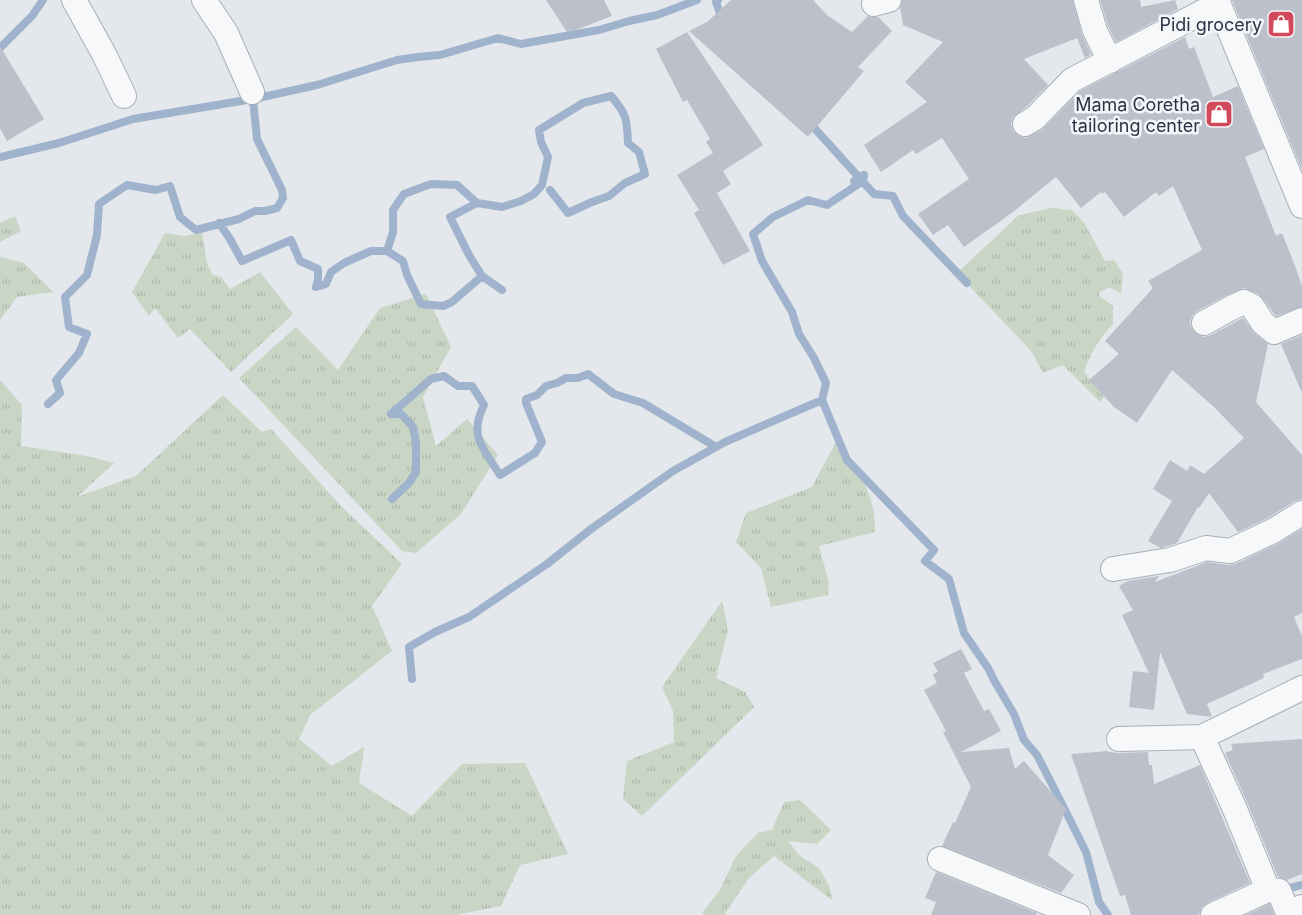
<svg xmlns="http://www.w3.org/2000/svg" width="1302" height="915" viewBox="0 0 1302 915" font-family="Inter,sans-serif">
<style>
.grass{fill:url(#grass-tufts)}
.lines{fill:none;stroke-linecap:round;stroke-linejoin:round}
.stream{stroke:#9fb4cc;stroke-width:8}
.building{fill:#bbc0ca}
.street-casing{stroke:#a9aeb7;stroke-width:26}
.street{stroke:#f7f8fa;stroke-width:24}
.labels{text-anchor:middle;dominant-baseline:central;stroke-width:5;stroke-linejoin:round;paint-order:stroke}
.poi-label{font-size:18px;fill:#2b3445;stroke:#f4f6f9;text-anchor:end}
</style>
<defs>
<pattern id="grass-tufts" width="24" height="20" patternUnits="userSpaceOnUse" patternTransform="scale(1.25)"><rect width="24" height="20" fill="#c9d6c5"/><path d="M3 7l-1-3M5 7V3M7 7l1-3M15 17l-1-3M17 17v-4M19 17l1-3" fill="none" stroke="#adb8ab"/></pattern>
</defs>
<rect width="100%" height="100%" fill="#e4e7ec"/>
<!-- grass -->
<path class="grass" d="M1051,208l21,2 13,14 20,37 9,-1 9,14 -2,20 -12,-7 -9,5 -1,4 14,10v18c-13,13 -23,30 -29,48l20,25 -4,5 -37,-37 -20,8 -11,-21 -75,-79 62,-58z
M15,216l6,15 -21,11v-19z
M202,232l5,31 6,12 8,2 9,12 30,-17 33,42 -62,58 -41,-43 -12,9 -23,-30 -6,8 -17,-24 33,-59 20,3z
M0,257l24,6 29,29 -36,5 -17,23z
M426,294l25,53 -28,50 13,49 31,-27 31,36 -37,59 -45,39 -14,-2 -163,-173 57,-51 42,43 42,-62z
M0,380l22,25 -1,41 66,10 27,7 -37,34 59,-21 87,-81 39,37 9,-3 69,76 62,59 -30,42 20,45 -82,64 -11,24 33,27 32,-19 -5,36 53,33 50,-52 63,-1 43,91 -48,11 -19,41 -45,9h-456z
M838,438c19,30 38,57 37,94l-56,14 10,37 -1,12 -57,12 -10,-39 -25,-26 10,-29 66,-26z
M722,601l6,29 -12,48 29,14 9,15 -112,109 -19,-17 4,-38 47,-19 -1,-31 -11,-24z
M800,800l31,30 -14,14 -29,-3 12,15 19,12 10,18 4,15 -59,-45 -25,22 -25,37h-19l-3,-2 18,-23 16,-34 22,-23 14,-3 12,-28z"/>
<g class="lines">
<!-- stream -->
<path class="stream" d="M718,0l-2,2c2,6 4,14 9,16
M0,48l32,-32 11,-16
M808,121l66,73 19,2 10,20 64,67
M0,157l59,-14 74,-24 120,-20 64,-14 80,-25 21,-3 22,-2 58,-17 23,6 78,-14 30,-9 28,-6 40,-15
M861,181h-7l10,-6 -1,6 -36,24 -19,-5 -6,3 -29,14 -20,17 9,27 30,51 7,22 15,24 12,25 -4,17 25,60 87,90 -9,11 24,18 15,54 24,35 7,14 19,32 10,26 13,15 28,55 21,42 13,50 9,13
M477,203l-27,14 19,38 13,21 20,14
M219,223l11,16 12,22 49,-21 9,21 18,8v10l-2,8 10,-3 5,-12 13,-9 27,-12h16l16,10 4,14 14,29 22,2 9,-4 30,-26
M387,251l6,-19v-22l11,-16 27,-10 26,1 20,18 25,4 19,-6 13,-7 8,-9 6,-28 -7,-15 -2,-12 44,-27 28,-7c16,18 16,24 17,47l11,9 6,22 -20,9 -16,13 -17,6 -24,11 -18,-23
M48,404l12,-11 -4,-13 23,-27 8,-19 -18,-7 -4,-30 22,-22 10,-40 2,-31 28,-19 29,5 14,-4 10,31 16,13 43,-11 16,-8h10l12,-3 6,-10 -1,-8 -25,-51 -4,-40
M391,414l40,-35 13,-3 14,10h14l12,19c-16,32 0,44 16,70l35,-22 7,-11 -16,-39v-4l11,-4 9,-9 11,-3 9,-5h12l10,-4 26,20 29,9 73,44
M391,414h10l12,13 3,16v29l-7,11 -17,16
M412,679l-3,-32 26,-15 34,-15 78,-53 44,-35 82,-58 52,-29 97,-42
M1282,890l20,-5"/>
</g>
<!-- building -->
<path class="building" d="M546,0h58l8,16 -36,14 -9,2z
M731,0h82l15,16 24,16 16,-16 10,1 14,14 -34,36 6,4 -56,66 -119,-106 18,-9z
M902,0h171l9,35 9,19 -6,4 -8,-20 -53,21 24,26 -22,22 -13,10 -2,7 2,7 6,5 7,2 16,-8 38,-39 105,-54 4,12 5,-2 19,50 25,-11 26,63 -19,8 31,79 6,-3 13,33 7,20v21l-26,9 -17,-22 -15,-6 -19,8 -28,15 -5,5 -2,7 2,6 5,5 7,3 7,-2 32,-17 11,15 14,11 -12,58 46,53v44l-7,2 -29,18 -28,13 -29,-39 -10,15 -1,-1 -21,36 -16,5 -13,-7 24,-40 -19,-12 17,-29 17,11 3,-6 14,9 40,-36 -30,-31 -42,-37 -35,53 -23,-16 -25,-27 30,-26 -14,-13 48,-53 -5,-7 54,-31 -29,-64 -14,10 -3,-4 -32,25 -19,-25 -3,2 -1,-2 -20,16 -25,-31 -43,35 -49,35 -16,-22 -15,10 -15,-21 51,-35 -27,-41 -26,16 -3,-4 -32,22 -17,-27 63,-43 -22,-20 38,-40 -40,-17 -3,-17z
M1100,0h40l1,7 34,-7 3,9 -62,33 -8,-16z
M1232,0h70v170z
M687,32l76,113 -40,26 8,13 -14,9 33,58 -27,14 -29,-52 5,-3 -22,-35 36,-22 -7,-11 4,-3 -23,-39 -4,2 -27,-53z
M0,46l44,73 -37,22 -7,-13z
M1302,335v58l-21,-49z
M1302,529v84l-8,4 8,19v23l-39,15 1,4 -57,26 5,13 -25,-3 -27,-62 -6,58 -25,-3 4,-36 16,2 -27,-58 11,-5 -14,-24 9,-5 31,-5 -4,6 52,-20 21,3 7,-1 44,-21z
M961,649l11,20 -8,4 20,38 5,-2 12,22 -40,21 48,-4 6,21 9,-8 42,48 -18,46 26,20 -13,18 -119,-47 11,-24 2,1 16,-36 -28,-55 3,-1 -22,-41 13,-7 -4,-9 5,-2 -5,-9z
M1302,739v135l-15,6 -9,-3 -31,-75 -22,-49 8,-3 -2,-6z
M1108,751v1l11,1 29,-1 1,13h3l2,19 46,-19 50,118 -43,20 -5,4 -3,8h-68l-6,-20 -5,1 -49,-142z
M936,872l101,41 -1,2h-105l5,-13 -11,-4z
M1270,904l4,11h-28z"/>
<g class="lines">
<defs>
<path id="street" d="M74,0l31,56 19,40
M204,0l22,33 26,59
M1086,0l9,31 15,30
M1217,0l85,206
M874,4l15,-4
M1025,124l10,-6 37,-38 146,-76
M1204,323l27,-15 13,-6 8,4 11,17 11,9 28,-12
M1113,569l57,-9 36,-12 24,3 43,-20 29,-18
M1202,737l32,70 34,83
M1119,739l83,-2 100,-49
M940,859l138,56
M1213,915l55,-25 11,1 9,22 14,-6"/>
</defs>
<!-- street casing -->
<use href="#street" class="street-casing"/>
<!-- street -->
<use href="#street" class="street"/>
</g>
<!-- icons -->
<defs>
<symbol id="shop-square" viewBox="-11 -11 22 22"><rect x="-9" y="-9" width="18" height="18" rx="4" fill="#d1495b" stroke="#f4f6f9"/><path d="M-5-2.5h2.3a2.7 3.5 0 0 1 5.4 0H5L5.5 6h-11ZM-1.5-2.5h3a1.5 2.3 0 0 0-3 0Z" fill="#fff"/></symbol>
</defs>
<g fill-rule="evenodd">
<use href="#shop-square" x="1265" y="8" width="32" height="32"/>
<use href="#shop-square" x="1203" y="98" width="32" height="32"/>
</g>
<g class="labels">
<!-- poi labels -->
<g class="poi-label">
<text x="1262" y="24">Pidi grocery</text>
<text x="1200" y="104">Mama Coretha<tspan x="1200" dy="21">tailoring center</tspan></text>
</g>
</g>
</svg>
